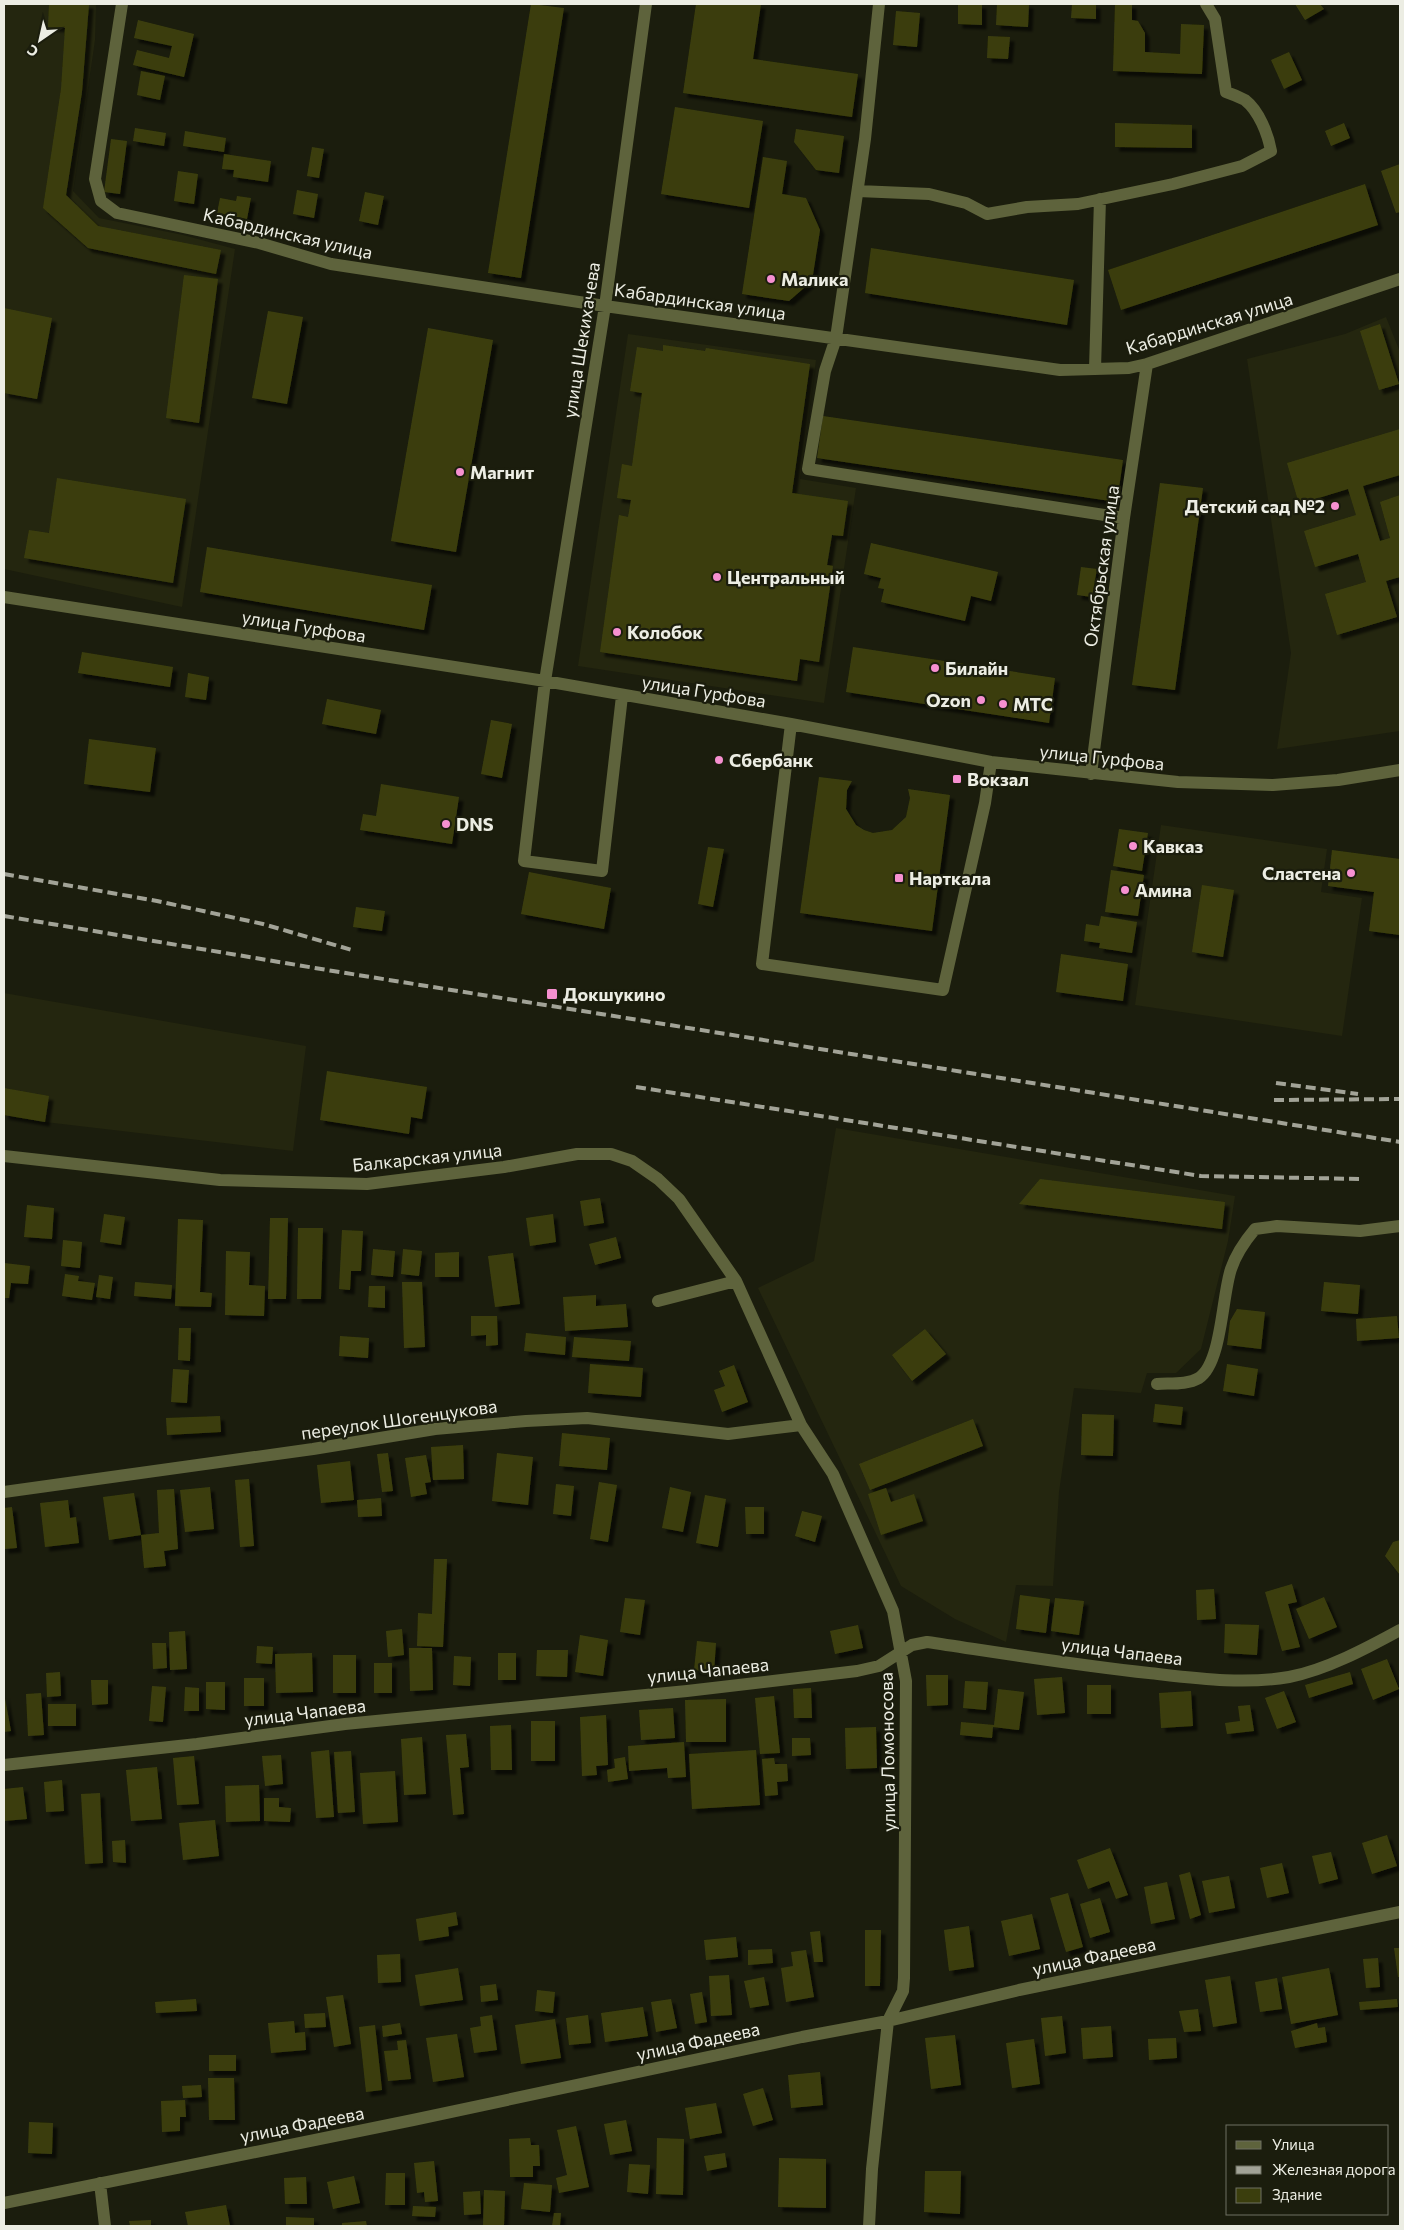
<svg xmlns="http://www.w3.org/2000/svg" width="1404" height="2230" viewBox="0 0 1404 2230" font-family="Commissioner,sans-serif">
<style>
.built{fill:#24260f}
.building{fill:#3b3e0d;filter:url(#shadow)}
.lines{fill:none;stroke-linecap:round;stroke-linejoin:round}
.minor{stroke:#5e633c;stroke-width:12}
.rail{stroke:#a2a397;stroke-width:4;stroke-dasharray:10 5;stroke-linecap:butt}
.poi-dot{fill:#f690d0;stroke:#1b1d0d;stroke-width:2}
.labels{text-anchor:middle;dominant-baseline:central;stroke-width:4.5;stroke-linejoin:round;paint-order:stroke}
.street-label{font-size:18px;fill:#ecede3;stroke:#1b1d0d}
.poi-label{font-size:18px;font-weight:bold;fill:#ecede3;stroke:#1b1d0d;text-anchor:start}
</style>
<defs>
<filter id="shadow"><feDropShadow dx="4.5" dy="4.5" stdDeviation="1" flood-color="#0009"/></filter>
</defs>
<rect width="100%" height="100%" fill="#1b1d0d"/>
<!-- built -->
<path class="built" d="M4,4h92l-1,36 -22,151 26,27 84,17 52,14 -53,358 -178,-38z
M1386,317l14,35v379l-123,18 14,-96 -44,-294 98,-25z
M628,334l188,26 -16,119 56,9 -32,215 -246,-37z
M1161,825l166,24 -6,43 41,6 -20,138 -207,-31z
M4,993l302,53 -13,105 -248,-29 -41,-7z
M836,1128l399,68 -7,45 -27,108 -25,24h-29l-6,20 -67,-5 -15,104 -6,94 -37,-1 -10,57 -51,-23 -54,-33 -143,-298 56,-27z"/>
<!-- building -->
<path class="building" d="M49,4h40l-7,88 -16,103 32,31 123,24 -5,24 -128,-26 -45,-40 18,-119 4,-61 -17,-1z
M531,4l33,4 -43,270 -33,-5z
M696,4h65l-8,55 105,15 -6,43 -169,-24z
M958,4h24v21l-24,-1z
M997,4h32l-1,23 -32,-2z
M1072,4h24v15l-25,-1z
M1115,4h17v16l6,1 7,12v19l35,2 1,-30 23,1 -2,49 -89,-3z
M1295,4h25l4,5 -19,11z
M896,11l24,2 -3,34 -24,-2z
M138,20l56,14 -10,43 -51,-12 4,-15 32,8 3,-12 -38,-8z
M988,36l22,1 -2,22 -21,-1z
M1289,52l13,28 -18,9 -13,-29z
M141,71l24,5 -5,24 -23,-5z
M675,107l88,14 -14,87 -88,-14z
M1115,123l77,2v23l-77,-1z
M1344,123l6,15 -19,8 -6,-15z
M135,128l31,5 -2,13 -31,-5z
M796,129l48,7 -5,37 -23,-3 -22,-28z
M185,131l41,7 -2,14 -41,-6z
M111,139l16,2 -7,53 -16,-2z
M312,147l12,2 -5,29 -12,-2z
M224,154l47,7 -3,21 -35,-5 1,-7 -12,-1z
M763,157l24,4 -5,33 24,4 14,32 -8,51 -23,20 -47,-7z
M1400,164v48l-4,1 -15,-42z
M178,171l20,3 -4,30 -20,-3z
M1365,184l13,41 -257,85 -13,-40z
M297,190l21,4 -4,24 -21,-4z
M365,192l19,4 -6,29 -19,-4z
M237,196l14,2 -4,21 -30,-6 3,-15 16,3z
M871,248l203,32 -7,45 -202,-32z
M184,275l34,4 -19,144 -33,-5z
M4,308l48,10 -15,81 -33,-6z
M268,311l35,6 -16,87 -35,-6z
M1380,324l19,60 -20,6 -19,-59z
M428,328l65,12 -37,212 -65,-11z
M663,345l42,6 1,-3 104,16 -18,129 56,8 -5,35 -11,-1 -5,30 6,1 -14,96 -19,-3 -3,22 -197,-29 19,-137 9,2 3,-17 -14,-2 5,-34 10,2 10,-73 -12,-2 7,-44 26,4z
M823,416l300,44 -6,42 -300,-44z
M1400,429v46l-37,11 17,55 10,-3 -10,-36 20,-7v82l-14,4 11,36 -60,18 -12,-41 41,-12 -8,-28 -43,13 -11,-36 52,-16 -8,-26 -49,15 -12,-41z
M57,478l129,21 -13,84 -149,-25 5,-28 20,3z
M1160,483l43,5 -28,202 -43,-5z
M871,543l127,29 -7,29 -20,-5 -6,25 -84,-19 3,-13 -6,-1 3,-10 -17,-4z
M207,547l225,38 -8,45 -224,-38z
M1081,567l16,2 -5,28 -15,-2z
M853,647l202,31 -6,45 -203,-31z
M82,652l91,15 -3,20 -92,-14z
M188,673l21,4 -3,23 -21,-3z
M327,699l54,11 -5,24 -54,-10z
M491,720l21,4 -10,54 -21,-4z
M89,739l67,9 -6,44 -66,-8z
M819,777l33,4 -5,9 -1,19 10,16 8,5 9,3 19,-3 14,-13 4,-19 -2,-9 42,6 -18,136 -132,-18z
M381,784l78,13 -7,47 -92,-14 3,-16 13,2z
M1119,829l29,4 -6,38 -29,-5z
M708,847l16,2 -11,58 -15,-3z
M1332,850l68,9v76l-31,-4 5,-39 -46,-6z
M1111,870l33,5 -6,41 -33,-4z
M529,872l82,16 -7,41 -83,-15z
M1202,885l32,5 -11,67 -31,-5z
M356,907l29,4 -3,20 -29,-4z
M1101,916l36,6 -5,31 -33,-5 1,-5 -16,-2 2,-17 13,2z
M1061,954l67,10 -5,37 -67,-9z
M327,1071l100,16 -5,32 -11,-2 -2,17 -89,-14z
M4,1088l45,8 -4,26 -41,-7z
M1040,1179l185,23 -3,27 -203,-25z
M600,1198l4,25 -20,3 -4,-25z
M27,1205l27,3 -2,31 -28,-2z
M104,1214l21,3 -4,28 -21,-3z
M553,1214l3,28 -26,4 -4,-28z
M270,1218h18l-2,81h-18z
M178,1219l25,1 -3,72 12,1 -1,14 -36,-1z
M298,1228h25l-2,71h-24z
M342,1230l21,1 -2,40h-10l-1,19 -11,-1z
M616,1237l5,21 -26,7 -6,-21z
M63,1240l19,2 -2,26 -19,-2z
M373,1249l22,2 -2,26 -22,-2z
M403,1249l19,2 -3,25 -18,-2z
M226,1251l24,1 -1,33 16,1 -1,30 -39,-1z
M459,1252v25h-24v-24z
M513,1253l7,51 -25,3 -7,-51z
M4,1263l26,3 -2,18 -17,-1 -2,15h-5z
M65,1274l14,2 -1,5 17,2 -3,17 -30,-4z
M99,1275l14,2 -3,22 -14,-2z
M135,1282l37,3 -1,14 -37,-3z
M402,1282h20l3,65 -21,1z
M1324,1282l36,3 -2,29 -37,-3z
M369,1286h16v22l-17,-1z
M596,1295v11l30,-2 2,23 -63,4 -2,-34z
M1237,1309l28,3 -4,37 -34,-4 3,-24z
M471,1316h26l1,29 -12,1v-11l-15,1z
M1397,1316l2,22 -42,3 -1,-22z
M179,1328h12l-1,33 -12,-1z
M925,1329l21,25 -34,27 -20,-26z
M526,1333l40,4 -1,18 -41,-4z
M340,1336l29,2 -1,20 -29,-2z
M574,1337l57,4 -2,20 -57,-4z
M590,1364l53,4 -2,29 -53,-4z
M1227,1364l31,5 -4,27 -31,-5z
M734,1365l14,37 -26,10 -8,-22 11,-4 -6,-15z
M173,1369l16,1 -2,33 -16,-1z
M1155,1404l28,3 -2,18 -28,-3z
M1082,1414l32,1 -1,41 -32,-1z
M220,1416l1,16 -54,3 -1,-17z
M973,1419l10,27 -113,44 -11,-26z
M562,1433l48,5 -3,32 -48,-4z
M463,1445l1,34 -31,1 -2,-33z
M388,1453l5,38 -11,1 -5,-38z
M497,1453l36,4 -5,48 -36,-4z
M426,1455l5,27 -6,1 2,11 -16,3 -6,-39z
M350,1461l4,39 -33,3 -4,-38z
M249,1479l5,67 -14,1 -5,-67z
M599,1482l18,3 -9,57 -18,-3z
M556,1484l18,2 -3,30 -18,-2z
M210,1487l4,42 -29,3 -5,-42z
M670,1487l21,5 -8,40 -21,-4z
M886,1488l5,14 23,-8 9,27 -42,14 -13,-41z
M174,1489l4,60 -14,2 2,15 -22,2 -3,-33 18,-2 -2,-43z
M134,1493l7,42 -32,5 -6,-43z
M705,1495l21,4 -8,48 -22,-4z
M381,1498l1,18 -24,1 -1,-17z
M68,1500l2,18 6,-1 3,26 -34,4 -5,-44z
M12,1507l5,41 -13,1v-41z
M745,1507h19v27h-18z
M802,1511l20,5 -7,26 -20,-6z
M1400,1540v35l-15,-19 8,-14z
M434,1559h13l-4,88 -26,-1 1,-33 14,1z
M1292,1584l5,18 -9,2 12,43 -18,4 -17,-59z
M1214,1589l2,30 -19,1 -1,-30z
M1020,1595l30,4 -4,34 -30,-4z
M1324,1597l13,30 -28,12 -13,-30z
M625,1598l20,2 -5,35 -20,-3z
M1055,1598l29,3 -5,34 -28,-4z
M1225,1624l34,1 -2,30 -33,-2z
M858,1625l5,23 -28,6 -5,-23z
M402,1629l2,26 -16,2 -2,-26z
M185,1631l2,38 -17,1 -1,-38z
M580,1635l28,5 -5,36 -28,-4z
M697,1641l19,2 -2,29 -20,-2z
M152,1643h14l1,25 -14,1z
M257,1646l16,1 -1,17 -16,-1z
M409,1648h23l1,42 -23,1z
M537,1650h31l-1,27 -31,-1z
M312,1653l1,39 -37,1 -1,-39z
M498,1653h18v27h-18z
M333,1655h23v38h-23z
M454,1656l17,1 -1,29 -17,-1z
M1387,1659l12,30 -26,11 -12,-31z
M374,1663h18v30h-18z
M60,1672l1,24 -14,1 -1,-24z
M1350,1672l3,12 -44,14 -4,-13z
M926,1675h22v30l-21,1z
M1062,1677l3,36 -28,2 -3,-36z
M244,1678h20v28h-20z
M91,1680h17v24l-16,1z
M965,1681l23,1 -2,28 -23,-2z
M206,1682h19v28l-19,-1z
M1087,1685h24v29h-24z
M152,1686l14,1 -3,35 -14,-1z
M185,1687l14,1v23h-15z
M811,1688l1,30h-18l-1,-29z
M998,1689l26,3 -5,38 -26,-3 -1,11 -32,-3 1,-13 33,3z
M1191,1691l2,35 -32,2 -2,-35z
M1284,1691l12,31 -19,7 -12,-31z
M4,1693l7,38 -7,1z
M41,1693l3,42 -16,1 -2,-42z
M774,1696l6,57 -20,1 -5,-56z
M726,1699v43h-40l-1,-42z
M48,1704h28v22h-28z
M1250,1705l4,26 -27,3 -2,-11 15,-2 -2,-15z
M673,1708l2,30 -34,2 -2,-30z
M606,1715l2,50 -12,1 1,9 -15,1 -2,-59z
M531,1721h24v40h-24z
M511,1725l1,45h-21l-1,-44z
M876,1727l1,41 -31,1 -1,-41z
M466,1734l3,33 -9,1 4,46 -11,1 -7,-80z
M422,1737l4,57 -22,1 -3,-56z
M792,1738h18l1,17 -19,1z
M684,1742l2,35 -18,1 -1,-10 -38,3 -1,-25z
M329,1750l5,67 -18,1 -5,-66z
M756,1750l4,55 -68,4 -3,-55z
M351,1751l4,61 -17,1 -4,-61z
M281,1755l2,29 -18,2 -3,-30z
M194,1756l5,48 -22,1 -4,-47z
M625,1757l3,22 -20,3 -1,-12 8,-2 -1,-9z
M774,1758l1,6h12l1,17 -11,1 1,13 -13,1 -3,-37z
M157,1767l5,52 -31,2 -5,-51z
M395,1771l3,51 -35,2 -3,-51z
M62,1780l2,31 -18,1 -2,-30z
M259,1785l1,36 -34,1 -1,-36z
M23,1787l4,32 -23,2v-32z
M100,1793l3,70 -18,1 -4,-70z
M264,1798h15v9l12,1 -1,14 -26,-1z
M215,1820l4,36 -36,4 -4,-37z
M1387,1835l10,31 -25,8 -10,-31z
M125,1840l1,23 -13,-1 -1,-21z
M1110,1848l18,47 -12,4 -7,-18 -21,8 -11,-29z
M1331,1852l7,27 -19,5 -7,-28z
M1282,1863l7,30 -22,5 -7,-30z
M1190,1872l11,43 -11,4 -11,-44z
M1229,1876l6,32 -26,5 -7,-32z
M1167,1882l8,37 -24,5 -7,-37z
M1068,1893l15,54 -17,5 -16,-54z
M1100,1898l10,34 -20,6 -10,-34z
M456,1912l2,13 -10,2 1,9 -30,5 -3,-22z
M1032,1914l8,35 -31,7 -8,-35z
M969,1926l5,41 -25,4 -5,-41z
M865,1930h16l-1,56h-15z
M820,1931l3,31h-9l-4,-30z
M736,1937l2,20 -32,3 -2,-20z
M1394,1948h6v29h-2z
M772,1949l1,14 -25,2v-15z
M806,1950l8,47 -28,5 -5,-34 12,-2 -2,-14z
M400,1954l1,28 -23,1 -1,-28z
M1378,1958l2,29 -14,1 -3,-29z
M458,1968l5,32 -43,6 -5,-31z
M1329,1968l9,47 -47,9 -9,-47z
M729,1975l3,40 -21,1 -2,-40z
M1230,1976l7,47 -24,4 -8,-47z
M764,1977l5,28 -19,3 -6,-27z
M1277,1978l5,31 -22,3 -5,-30z
M496,1984l2,16 -17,2 -1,-16z
M537,1990l18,2 -2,21 -18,-2z
M702,1992l5,30 -12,2 -5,-30z
M343,1995l8,49 -17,3 -8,-50z
M196,1999l1,12 -41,2 -1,-11z
M671,1999l6,29 -21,4 -5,-30z
M1397,1999l1,8 -38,3 -1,-8z
M643,2007l5,29 -43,6 -4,-29z
M1198,2009l3,22 -17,1 -5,-21z
M325,2013l1,14 -21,1 -1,-14z
M492,2015l5,35 -23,3 -4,-25 11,-2 -1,-9z
M588,2015l3,28 -22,2 -3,-27z
M1062,2016l4,37 -21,3 -4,-38z
M555,2019l6,39 -40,6 -6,-39z
M294,2021l1,12 10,-1 1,18 -35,3 -3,-30z
M400,2023l2,11 -19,3 -1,-11z
M1317,2023l1,5 7,-1 2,15 -32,6 -4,-17z
M375,2025l7,65 -16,2 -7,-65z
M1111,2026l2,31 -30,2 -2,-31z
M457,2034l7,43 -31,5 -7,-44z
M955,2035l6,50 -30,4 -6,-51z
M1176,2038l1,20 -28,2 -1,-21z
M1034,2039l6,45 -28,4 -6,-45z
M406,2040l5,39 -23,2 -4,-30 14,-1 -1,-9z
M209,2055h27v16h-27z
M820,2072l3,33 -32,3 -3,-33z
M208,2078h26l1,42h-26z
M201,2085l1,12 -19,1 -1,-12z
M763,2088l10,32 -20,6 -10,-32z
M185,2100l1,17h-6v14l-18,1 -1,-31z
M716,2103l6,30 -32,6 -5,-31z
M626,2120l6,31 -22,4 -6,-31z
M29,2122l24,1 -1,31 -24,-1z
M576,2126l13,61 -30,6 -3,-15 11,-3 -10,-45z
M530,2138l1,7h8l1,21h-7v11h-23l-1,-38z
M657,2138l27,1 -1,56 -27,-1z
M725,2153l2,14 -20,4 -3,-15z
M779,2158l47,1v49l-48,-1z
M434,2161l4,40 -13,1 -1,-10 -7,1 -3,-30z
M629,2164l21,1 -2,29 -21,-2z
M925,2171h36l-1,43 -36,-2z
M386,2173h19v32h-20z
M354,2176l6,27 -27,6 -6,-27z
M306,2177l1,27h-22l-1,-26z
M524,2183l28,2 -2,27 -29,-3z
M484,2190l21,1 -1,35h-21z
M480,2191l1,23 -17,1 -1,-23z
M226,2205l4,21h-42l-3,-14z
M413,2206l23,1 -1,10 -23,-1z
M554,2213h7l-1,13h-8z
M286,2217l28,1v8h-28z
M151,2220v6h-21l-1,-5z
M366,2221l1,5h-25v-3z"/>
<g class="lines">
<!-- minor -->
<path class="minor" d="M122,4l-27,175 6,22 16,12 142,30 72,21 274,42 455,64 69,-2 18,-4 253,-85
M879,4l-14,135 -29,199 -11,33 -17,98 316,49
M858,191l71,3 37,9 21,11 40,-7 51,-3 95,-20 69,-18 29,-15c-3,-17 -12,-40 -26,-51 -6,-3 -13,-6 -19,-8l-11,-73 -9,-15
M1095,369l5,-170
M4,597l541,84 246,43 200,38 187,20 95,3 65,-5 62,-10
M622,696l-20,175 -78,-10 21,-180 60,-375 41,-302
M791,724l-29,240 181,26 42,-187 6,-41
M1091,774l33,-256 23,-154
M4,1156l216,24 147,4 137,-17 73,-13h34l21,7 26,18 21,20 57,82 65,144 32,49 60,137 13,70 -2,297 -1,13 -15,30 -16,148 -3,57
M658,1301l78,-20
M1157,1384c13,-1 30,1 42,-6 23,-15 23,-83 32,-109 5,-15 14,-28 24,-40l22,-3 83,5 40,-5
M4,1492l309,-43 122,-20 91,-8 61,-3 141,16 73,-9
M4,1765l193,-21 148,-20 342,-33 170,-20 22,-5 33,-21 15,-3c74,11 147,23 222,31 45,5 94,12 140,4 37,-7 78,-29 111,-47
M100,2183l5,43
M4,2203l409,-83 389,-83 86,-16 131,-31 381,-78"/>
<!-- rail -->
<path class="rail" d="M4,874l153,27 106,23 89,26
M4,916l329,55 1067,171
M1276,1083l82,11
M636,1087l565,89 162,3
M1274,1100l126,-1"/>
</g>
<!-- markers -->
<g class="poi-dot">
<circle cx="771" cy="279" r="5"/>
<circle cx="460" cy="472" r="5"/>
<circle cx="1335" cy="506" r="5"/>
<circle cx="717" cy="577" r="5"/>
<circle cx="617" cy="632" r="5"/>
<circle cx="935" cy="668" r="5"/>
<circle cx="981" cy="700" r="5"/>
<circle cx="1003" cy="704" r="5"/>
<circle cx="719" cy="760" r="5"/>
<rect x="952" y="774" width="10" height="10" rx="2.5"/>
<circle cx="446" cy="824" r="5"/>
<circle cx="1133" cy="846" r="5"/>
<circle cx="1351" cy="873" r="5"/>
<rect x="894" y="873" width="10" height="10" rx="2.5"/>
<circle cx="1125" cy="890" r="5"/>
<rect x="546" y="988" width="12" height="12" rx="2.5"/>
</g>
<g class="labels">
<!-- street labels -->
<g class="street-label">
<text transform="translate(288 233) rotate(13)">Кабардинская улица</text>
<text transform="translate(700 301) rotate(8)">Кабардинская улица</text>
<text transform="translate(1209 323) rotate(-17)">Кабардинская улица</text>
<text transform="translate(581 340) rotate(-81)">улица Шекихачева</text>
<text transform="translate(1101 566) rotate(-82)">Октябрьская улица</text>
<text transform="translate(304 626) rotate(9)">улица Гурфова</text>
<text transform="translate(704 691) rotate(9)">улица Гурфова</text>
<text transform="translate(1102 757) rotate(6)">улица Гурфова</text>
<text transform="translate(427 1157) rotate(-6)">Балкарская улица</text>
<text transform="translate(399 1419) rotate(-8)">переулок Шогенцукова</text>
<text transform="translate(1122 1651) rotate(7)">улица Чапаева</text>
<text transform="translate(708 1670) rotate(-6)">улица Чапаева</text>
<text transform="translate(305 1712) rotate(-7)">улица Чапаева</text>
<text transform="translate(887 1752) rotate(-91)">улица Ломоносова</text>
<text transform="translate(1094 1956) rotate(-12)">улица Фадеева</text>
<text transform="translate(698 2041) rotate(-12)">улица Фадеева</text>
<text transform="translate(302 2124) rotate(-11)">улица Фадеева</text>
</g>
<!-- poi labels -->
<g class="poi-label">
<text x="781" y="279">Малика</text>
<text x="470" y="472">Магнит</text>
<text x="1325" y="506" text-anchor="end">Детский сад №2</text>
<text x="727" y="577">Центральный</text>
<text x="627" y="632">Колобок</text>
<text x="945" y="668">Билайн</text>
<text x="971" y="700" text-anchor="end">Ozon</text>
<text x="1013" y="704">МТС</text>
<text x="729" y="760">Сбербанк</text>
<text x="967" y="779">Вокзал</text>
<text x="456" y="824">DNS</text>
<text x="1143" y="846">Кавказ</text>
<text x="1341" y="873" text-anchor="end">Сластена</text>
<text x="909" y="878">Нарткала</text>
<text x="1135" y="890">Амина</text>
<text x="563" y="994">Докшукино</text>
</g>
</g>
<!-- border -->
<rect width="1404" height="2230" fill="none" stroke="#ecede3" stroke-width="10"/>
<!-- legend -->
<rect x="1226" y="2125" width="162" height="90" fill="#1b1d0d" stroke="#6f7063"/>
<rect x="1236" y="2141" width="25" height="8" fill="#5e633c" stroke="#6f7063"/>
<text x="1272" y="2150" font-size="15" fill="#ecede3">Улица</text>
<rect x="1236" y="2166" width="25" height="8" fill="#a2a397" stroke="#6f7063"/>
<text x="1272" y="2175" font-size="15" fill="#ecede3">Железная дорога</text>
<rect x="1236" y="2188" width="25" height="15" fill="#3b3e0d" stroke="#6f7063"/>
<text x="1272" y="2200" font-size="15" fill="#ecede3">Здание</text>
<!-- north arrow -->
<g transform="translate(40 40) rotate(214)" stroke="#1b1d0d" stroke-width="4" paint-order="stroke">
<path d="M0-4L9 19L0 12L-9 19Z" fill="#ecede3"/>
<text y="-8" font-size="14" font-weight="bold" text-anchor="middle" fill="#ecede3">С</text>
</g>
</svg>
